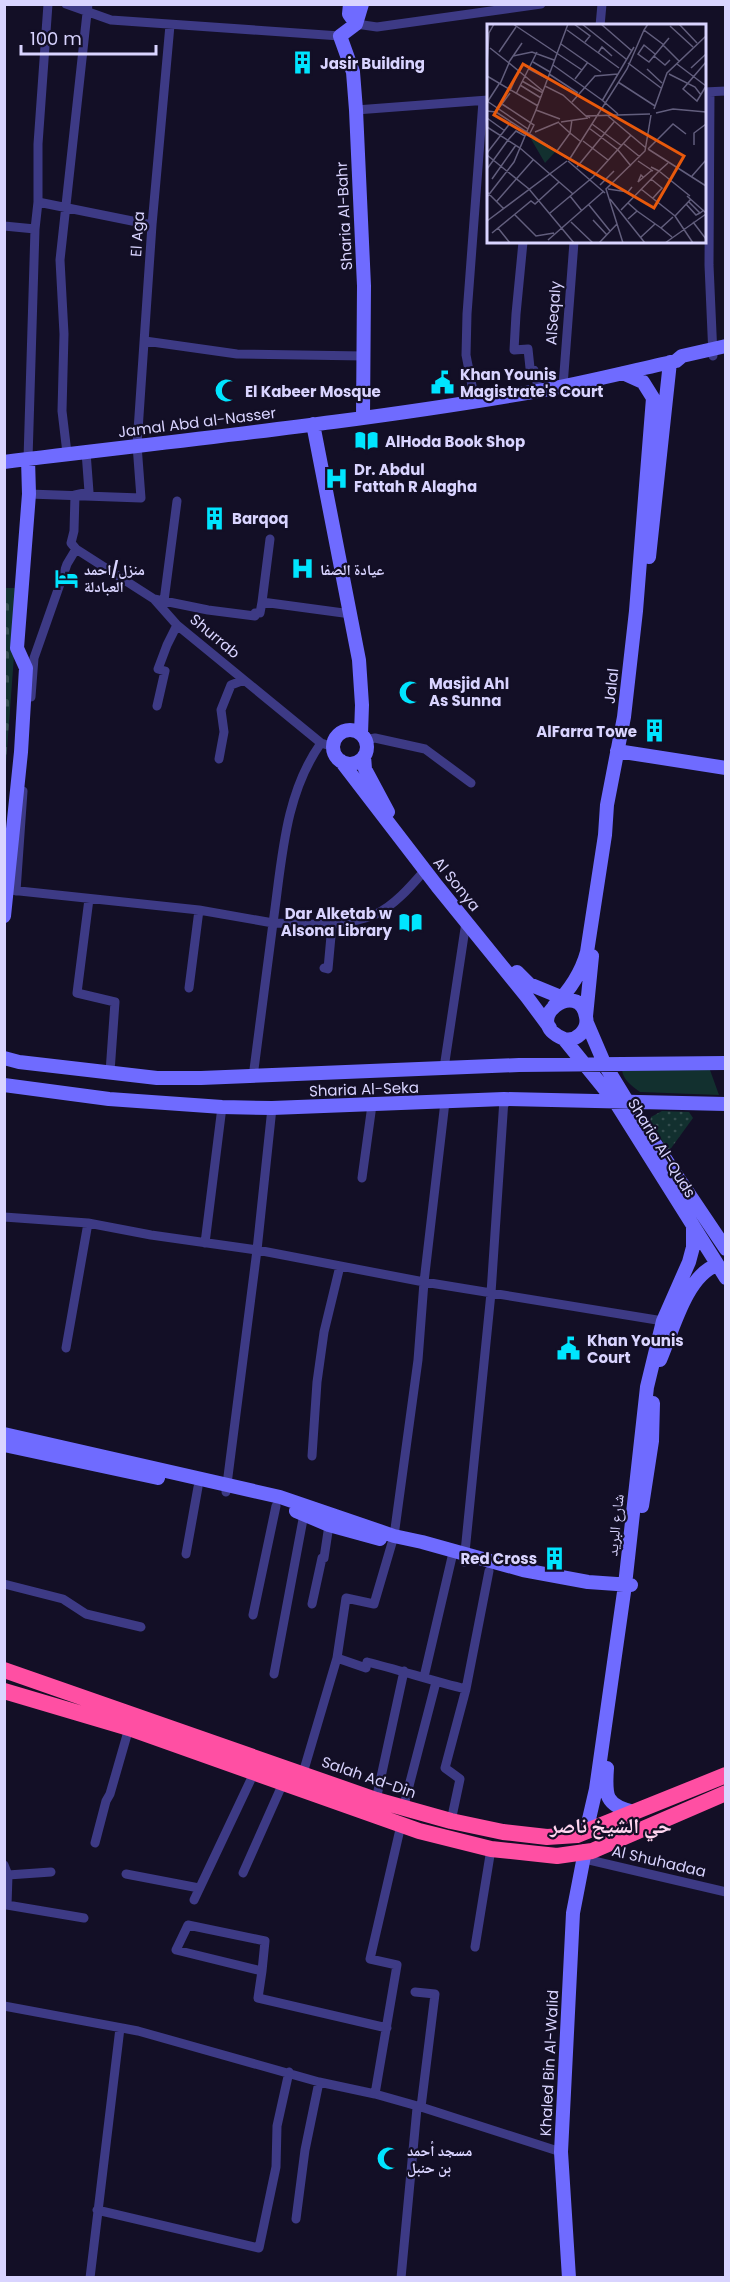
<svg xmlns="http://www.w3.org/2000/svg" width="730" height="2282" viewBox="0 0 730 2282" font-family="Poppins,'Noto Naskh Arabic',sans-serif">
<style>
.grass{fill:url(#grass-dots)}
.cemetery{fill:url(#cemetery-stones)}
.park{fill:#12302f}
.lines{fill:none;stroke-linecap:round;stroke-linejoin:round}
.street{stroke:#3d3a85;stroke-width:9}
.secondary{stroke:#6f6bff;stroke-width:14}
.highway{stroke:#ff4fa3;stroke-width:16}
.labels{text-anchor:middle;dominant-baseline:central;stroke-width:4.5;stroke-linejoin:round;paint-order:stroke}
.poi-label{font-size:15px;font-weight:bold;fill:#d9d4ff;stroke:#130f26;text-anchor:start}
.street-label{font-size:15px;fill:#d9d4ff;stroke:#130f26}
.district-label{font-size:21px;font-weight:bold;fill:#ffd6f0;stroke:#130f26}
.inset-road{fill:none;stroke:#625e7d;stroke-width:1.5}
.view{fill:#e8590c;fill-opacity:0.15;stroke:#e8590c;stroke-width:3}
.inset-edge{fill:none;stroke:#d9d4ff;stroke-width:3}
</style>
<defs>
<pattern id="grass-dots" width="8" height="8" patternUnits="userSpaceOnUse" patternTransform="scale(1.5)"><rect width="8" height="8" fill="#12302f"/><path d="M2 2h.1M6 6h.1" fill="none" stroke="#344d4e" stroke-width="1.8" stroke-linecap="round"/></pattern>
<pattern id="cemetery-stones" width="16" height="16" patternUnits="userSpaceOnUse" patternTransform="scale(1.5)"><rect width="16" height="16" fill="#12302f"/><path d="M2 7V4a2 2 0 0 1 4 0v3zM10 15v-3a2 2 0 0 1 4 0v3z" fill="#344d4e"/></pattern>
</defs>
<rect width="100%" height="100%" fill="#130f26"/>
<!-- grass -->
<path class="grass" d="M662,1111l27,1 4,6 -24,33 -19,-29 1,-5z"/>
<!-- cemetery -->
<path class="cemetery" d="M5,588h14l-14,189z"/>
<!-- park -->
<path class="park" d="M622,1070h88l9,25 -79,-3c-8,-6 -17,-12 -18,-22z"/>
<g class="lines">
<!-- street -->
<path class="street" d="M66,4l45,16 229,16
M356,24l21,3 164,-23
M600,26l2,-22
M704,92l22,-1
M710,92l-1,173 4,91
M356,110l132,-10
M38,202l114,23
M4,226l31,3
M523,242l-7,72 -2,36 14,-1 2,19 4,2 5,21
M145,341l92,13 127,2
M563,386l11,-144
M475,401l-9,-46 1,-41 16,-213
M67,453l-5,-42 2,-77 -4,-74 28,-256
M28,459l7,-230 3,-27v-58l10,-140
M29,494l112,4 -4,-53 15,-220 18,-200
M270,539l-8,63 89,12
M76,549l78,50 23,26 144,118 13,4
M154,599l54,11 47,6v-3h5l2,-11
M164,601l13,-100
M31,697l3,-39 33,-94 9,-15 -5,-6 3,-12 1,-36 14,-3 -3,-40
M157,706l8,-35 -7,-2 9,-24 10,-20
M365,740l10,-2 50,11 46,34
M321,743c-37,52 -39,118 -48,180 35,1 70,5 103,-9 19,-9 35,-28 49,-44
M219,759l5,-27 -3,-22 10,-25 13,-5
M10,890l189,20 74,13 -20,154
M16,891l7,-100
M89,899l-12,94 38,9 -5,70
M324,968l4,1 4,-44
M189,988l10,-78
M444,1068l22,-146
M362,1178l10,-73
M4,1217l84,6 63,12 106,15 167,32 239,39
M205,1243l17,-136
M66,1348l22,-125
M312,1456l5,-74 7,-50 16,-66
M226,1492l31,-242 15,-142
M186,1554l12,-67
M464,1562l27,-269 13,-194
M4,1584l59,15 23,15 55,13
M312,1604l10,-46h2l5,-33
M253,1615l23,-109
M337,1658l29,10 1,-6c33,8 65,19 99,27
M274,1674l30,-160
M424,1677l28,-120
M303,1773l34,-115 9,-60 28,6 20,-68 24,-176 6,-78 21,-180
M376,1800l28,-129
M403,1809l33,-127
M451,1821l9,-42 -15,-11 21,-79 23,-118
M95,1843l11,-42 4,-7 19,-66
M585,1859l141,33
M4,1865l4,10 -1,30 77,13
M243,1873l40,-90
M126,1874l73,14
M8,1875l43,-3
M194,1900l60,-127
M475,1947l16,-98
M262,1971l3,-30 -77,-16 -12,25 86,21 -4,27 129,30
M415,1992l20,2 -14,113 140,45
M4,2006l134,25 181,51 56,12 46,13
M375,2094l22,-129 -27,-6 31,-134
M97,2210l162,38 17,-81 1,-41 12,-54
M296,2219l9,-69 14,-68
M90,2278l30,-250
M401,2278l16,-170"/>
<!-- secondary -->
<path class="secondary" d="M350,4l-1,10 7,10
M362,4l-6,20 -16,12 13,36 3,38 8,176 -1,131
M313,424l46,236 3,45 -1,29
M4,462c178,-22 357,-40 534,-71 46,-8 92,-20 138,-30l6,-5 44,-10
M649,557l21,-195
M333 747a17 17 0 1 1 34 0a17 17 0 1 1-34 0Z
M617,751l109,17
M364,756l1,13 23,43
M341,761l96,125 90,111 23,31
M4,916l17,-164 5,-84 -9,-20 12,-154 -1,-35
M517,972l12,12 39,16
M554,1006c16,-16 27,-32 33,-54l18,-117 2,-30 17,-88 12,-106 17,-213 -10,-16 -20,-9
M586,1016l6,-60
M587,1023l18,42 28,46 93,138
M564,1039c12,3 25,-9 22,-22 -6,-40 -68,3 -22,22l52,64 110,175
M4,1058l15,4 138,16h44l318,-13 207,-2
M4,1085l105,14 113,8 50,1 232,-9 222,5
M660,1360c12,-27 26,-85 57,-95
M4,1434l276,63 114,39 28,6 101,28 65,12 43,3
M4,1445l154,33
M642,1506l10,-65 1,-38
M296,1511l33,14 51,14
M607,1768c-2,28 -2,37 27,44
M586,1832l10,-43 29,-204 22,-198 16,-66 26,-59 4,-15v-19
M569,2278l-8,-126 12,-239 12,-62"/>
<!-- highway -->
<path class="highway" d="M4,1670l372,130 75,21 52,11 44,5 30,-2 149,-60
M4,1691l125,37 290,103 72,18 66,7 35,-5 134,-58"/>
</g>
<!-- icons -->
<defs>
<symbol id="building-bare" viewBox="-9 -9 18 18"><path d="M-4-6H4V6H1V3H-1V6H-4ZM-2.5-4.3h1.7v1.8h-1.7ZM.8-4.3h1.7v1.8H.8ZM-2.5-1h1.7V.8h-1.7ZM.8-1h1.7V.8H.8Z" fill="#00e5ff" stroke="#130f26" stroke-width="2.5" paint-order="stroke"/></symbol>
<symbol id="civic-bare" viewBox="-9 -9 18 18"><path d="M-.6-6.5H3V-4.5H.6V-3L4-1V1h2V6H-6V1h2V-1L-.6-3ZM-1.2 2.5V6h2.4V2.5Z" fill="#00e5ff" stroke="#130f26" stroke-width="2.5" paint-order="stroke"/></symbol>
<symbol id="mosque-bare" viewBox="-9 -9 18 18"><path d="M3.5-4.9A6 6 0 1 0 3.5 4.9A5 5 0 1 1 3.5-4.9Z" fill="#00e5ff" stroke="#130f26" stroke-width="2.5" paint-order="stroke"/></symbol>
<symbol id="library-bare" viewBox="-9 -9 18 18"><path d="M-6-4Q-3-5.5-.7-3.5V5Q-3 3-6 4ZM6-4Q3-5.5 .7-3.5V5Q3 3 6 4Z" fill="#00e5ff" stroke="#130f26" stroke-width="2.5" paint-order="stroke"/></symbol>
<symbol id="hospital-bare" viewBox="-9 -9 18 18"><path d="M-5-5h3v3.5h4V-5h3V5h-3V1.5h-4V5h-3Z" fill="#00e5ff" stroke="#130f26" stroke-width="2.5" paint-order="stroke"/></symbol>
<symbol id="hotel-bare" viewBox="-9 -9 18 18"><path d="M-6-4.5h1.5V1H6V5H4.5V3h-9V5H-6ZM-4 0a1.8 1.8 0 1 1 3.6 0ZM.5 0V-2.5h3Q6-2.5 6 0Z" fill="#00e5ff" stroke="#130f26" stroke-width="2.5" paint-order="stroke"/></symbol>
</defs>
<g fill-rule="evenodd">
<use href="#building-bare" x="286" y="46" width="33" height="33"/>
<use href="#civic-bare" x="426" y="366" width="33" height="33"/>
<use href="#mosque-bare" x="210" y="374" width="33" height="33"/>
<use href="#library-bare" x="350" y="424" width="33" height="33"/>
<use href="#hospital-bare" x="320" y="462" width="33" height="33"/>
<use href="#building-bare" x="198" y="502" width="33" height="33"/>
<use href="#hospital-bare" x="286" y="552" width="33" height="33"/>
<use href="#hotel-bare" x="50" y="562" width="33" height="33"/>
<use href="#mosque-bare" x="394" y="676" width="33" height="33"/>
<use href="#building-bare" x="638" y="714" width="33" height="33"/>
<use href="#library-bare" x="394" y="906" width="33" height="33"/>
<use href="#civic-bare" x="552" y="1332" width="33" height="33"/>
<use href="#building-bare" x="538" y="1542" width="33" height="33"/>
<use href="#mosque-bare" x="372" y="2142" width="33" height="33"/>
</g>
<g class="labels">
<!-- poi labels -->
<g class="poi-label">
<text x="320" y="63">Jasir Building</text>
<text x="460" y="374">Khan Younis<tspan x="460" dy="17">Magistrate's Court</tspan></text>
<text x="245" y="391">El Kabeer Mosque</text>
<text x="385" y="441">AlHoda Book Shop</text>
<text x="354" y="469">Dr. Abdul<tspan x="354" dy="17">Fattah R Alagha</tspan></text>
<text x="232" y="518">Barqoq</text>
<text x="84" y="569">منزل/احمد<tspan x="84" dy="17">العبادلة</tspan></text>
<text x="320" y="569">عيادة الصفا</text>
<text x="429" y="683">Masjid Ahl<tspan x="429" dy="17">As Sunna</tspan></text>
<text x="637" y="731" text-anchor="end">AlFarra Towe</text>
<text x="392" y="913" text-anchor="end">Dar Alketab w<tspan x="392" dy="17">Alsona Library</tspan></text>
<text x="587" y="1340">Khan Younis<tspan x="587" dy="17">Court</tspan></text>
<text x="537" y="1558" text-anchor="end">Red Cross</text>
<text x="407" y="2150">مسجد أحمد<tspan x="407" dy="17">بن حنبل</tspan></text>
</g>
<!-- street labels -->
<g class="street-label">
<text transform="translate(344 216) rotate(-93)">Sharia Al-Bahr</text>
<text transform="translate(137 234) rotate(-86)">El Aga</text>
<text transform="translate(553 313) rotate(-86)">AlSeqaly</text>
<text transform="translate(197 422) rotate(-7)">Jamal Abd al-Nasser</text>
<text transform="translate(215 636) rotate(40)">Shurrab</text>
<text transform="translate(611 686) rotate(-84)">Jalal</text>
<text transform="translate(457 884) rotate(51)">Al Sonya</text>
<text transform="translate(364 1089) rotate(-2)">Sharia Al-Seka</text>
<text transform="translate(662 1148) rotate(58)">Sharia Al-Quds</text>
<text transform="translate(615 1525) rotate(-84)">شارع البريد</text>
<text transform="translate(369 1777) rotate(19)">Salah Ad-Din</text>
<text transform="translate(659 1861) rotate(13)">Al Shuhadaa</text>
<text transform="translate(549 2063) rotate(-87)">Khaled Bin Al-Walid</text>
</g>
<!-- district labels -->
<g class="district-label">
<text x="611" y="1825">حي الشيخ ناصر</text>
</g>
</g>
<!-- overview -->
<g transform="translate(487 24)">
<rect width="219" height="219" fill="#130f26"/>
<path d="M44,115h3l22,12 -11,12z" fill="#12302f"/>
<path class="inset-road" d="M26,0l69,46M87,0l16,12 -5,6M95,0l44,35M114,0l31,27M161,0l-4,6 20,15M192,0l18,19M183,2l23,21M80,6l52,38M74,20l40,28M176,21l16,16M3,24l19,15M12,28l17,-25M111,29l4,-6 10,9M168,30l-11,-9 -6,9 11,8 20,-24M26,32l19,-4 22,8M167,32l11,9 5,-5M22,38l13,-19M46,38l17,10M141,39l33,25M0,40l2,-31 5,-9M190,40l29,22M66,41l49,35M204,44l15,-14M42,45l19,10M160,45l15,14M62,50l29,19M182,50l26,13 6,8M0,52l51,30M88,55l13,-17M35,57l21,12M131,58l37,24M13,60l9,-21 34,28M33,61l21,13M58,62l18,9 24,22M219,62l-9,15 -14,-12 23,-27M23,67l8,-19M29,70l21,-42M115,76l16,14M0,77l41,28M1,77l11,-17M115,77l32,-54M85,78l23,-26 23,-2M15,80l32,21 -4,8M167,85l13,-36 39,-37M0,87l9,1 14,-19M9,88l71,46M169,89l17,-4 33,3M121,92l38,32M0,94l18,13M103,94l-3,-2 63,-2M73,95l-24,-9 32,-86M74,98l27,-4M72,99l11,10 2,-13M105,100l30,22M0,103l33,21 53,46M102,104l29,22 13,16M48,108l24,-10M21,116l8,-9 9,5M96,117l25,19M137,120l16,13M207,121v-12l12,-9M161,125l58,37M161,125l25,-25 13,10M70,127l13,-18 10,8M0,129l24,-31M0,131l42,34 45,54M82,136l58,-91 17,-39M81,137l37,32M151,137l15,10M90,143l37,-45M164,143l8,4 9,-8M0,145l21,-29M172,147l31,25M205,152l14,-16M156,153l-2,-2 -3,7 14,-12M5,155l24,-34M164,155l11,9 -9,10M113,161l14,-14M121,165l20,3 4,-5M154,165l34,27 18,27M0,168l17,17M83,172l12,15M200,172l19,17M0,173l27,-35 22,-52M123,175l35,44M10,177l36,-41M202,178l11,11 4,-3M141,179l9,8 -9,8M199,180l10,11 4,-2M102,181l21,26M134,186l38,-39M150,187l24,17M63,189l43,-36 38,-42M28,191l21,21 18,-3M188,192l16,-17M106,196l14,15M0,197l80,-60M84,198l22,21M206,198l13,17M11,204l12,15M5,209l39,-32 4,3 24,-22M154,213l14,-13M185,213l-11,-9 12,-11M61,216l56,-49M112,219l18,-19M136,219l-17,-54 39,-38 6,-36M178,219l41,-29"/>
<path class="view" d="M36,40l161,92 -30,52 -160,-93z"/>
<rect width="219" height="219" class="inset-edge"/>
</g>
<!-- border -->
<rect width="730" height="2282" fill="none" stroke="#d9d4ff" stroke-width="12"/>
<!-- scale -->
<path d="M21 45v9h135v-9" fill="none" stroke="#d9d4ff" stroke-width="3"/>
<text x="30" y="45" font-size="18" fill="#d9d4ff" stroke="#130f26" stroke-width="4.5" paint-order="stroke">100 m</text>
</svg>
